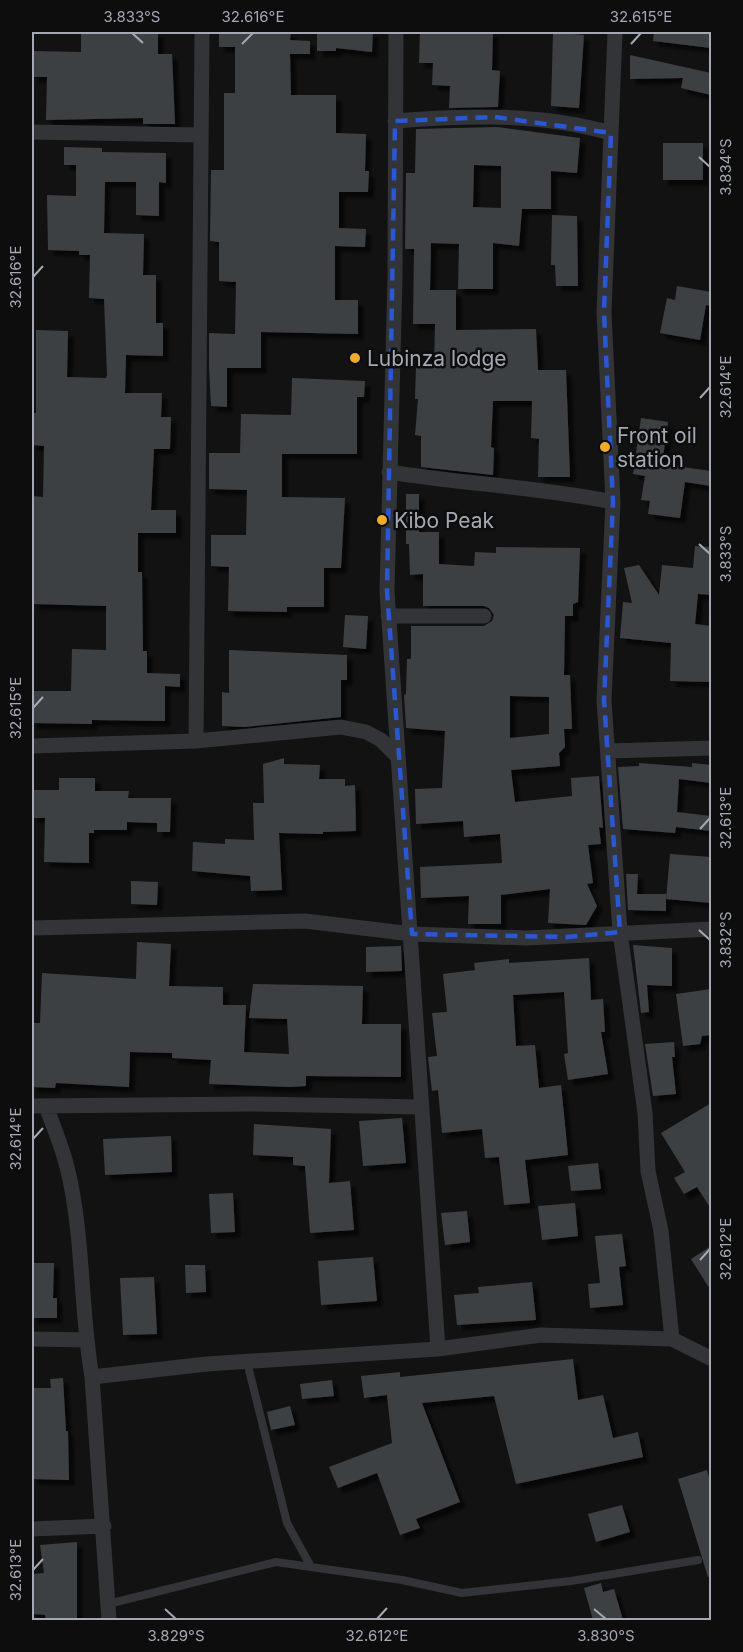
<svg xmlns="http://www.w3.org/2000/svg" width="743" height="1652" viewBox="0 0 743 1652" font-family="Inter,sans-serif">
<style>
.building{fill:#3e3f43;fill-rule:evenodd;filter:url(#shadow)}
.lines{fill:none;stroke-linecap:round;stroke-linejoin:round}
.lane{stroke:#333438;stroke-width:8}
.street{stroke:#333438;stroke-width:15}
.marked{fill:none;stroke:#2a57d4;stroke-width:4.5;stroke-dasharray:12 8;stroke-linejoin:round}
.ticks{fill:none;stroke:#a3a8b4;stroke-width:2}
.poi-dot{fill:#f2ac2b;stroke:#0d0d0e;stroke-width:2}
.labels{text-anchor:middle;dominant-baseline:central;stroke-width:5;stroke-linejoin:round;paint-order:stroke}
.poi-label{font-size:21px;fill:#a3a8b4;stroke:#0d0d0e;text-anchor:start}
.neatline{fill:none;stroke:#a3a8b4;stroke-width:2}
.ticks-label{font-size:15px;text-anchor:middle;fill:#a3a8b4}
</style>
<defs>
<filter id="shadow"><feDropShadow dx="5.5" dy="5.5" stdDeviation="1.5" flood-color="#0009"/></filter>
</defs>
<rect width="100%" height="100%" fill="#121213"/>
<!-- building -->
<path class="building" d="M81,32h77v22h14l3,70h-32v-6l-97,2 1,-43h-14v-26l48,1z
M219,32h72l-1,8 20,1v13h-20l1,41h45v38l30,1 -1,37h4l-1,21h-29v36l27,1 -1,18 -30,-1v54h23v34l-97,-2v36h-34v39l-16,-1 -2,-39v-34l26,1 1,-52 -17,-1v-39l-9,-1 1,-71h13v-77h11v-46h-16z
M317,32h56l-1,20 -36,-4v3h-19z
M420,32h73l-1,38 8,1 -2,36 -49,1 1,-22 -18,-1 1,-22h-14z
M553,32l31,3 -5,73 -28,-2z
M654,32h57v16l-58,-7z
M630,55l81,18v22l-30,-7 2,-10 -53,1z
M497,127l83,11 -3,35 -26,-2v38h-29l-3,37 -26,-3v46h-35l1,-45 -28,-1 -1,47h26v40l80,-1 2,41h28l4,107h-32l1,-38 -8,-1 1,-37h-39l-2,46 3,1 -1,27 -72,-8v-31l-6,-1 3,-36h-3l1,-33 18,1 1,-43h-22l1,-75h-9l1,-76h9l1,-44zM474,165l27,1v42l-28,-1z
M663,143h40v37h-40z
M64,147l38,1v4l64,1v30l-7,-1v34l-23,-1v-33h-31l-1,51 40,1 -1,41h13v48h7v33l-37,-1 -1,38h37l-1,24h10l-1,32h-16l-3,61h25v23h-38v39h4l1,79h4v22l33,1v13l-15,-1v35l-73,-1v4l-60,-1v-32h39l1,-42 34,1v-44l-72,-2 -2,-108 11,1 1,-51 -12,-1v-32h4v-83l32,1 -1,46 39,1 1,-3 -3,-76 -15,-1 1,-43h-11v-4l-31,-1 -1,-55 29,1v-31h-12z
M552,215l25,1 1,70h-22l-1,-21h-4z
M677,286l34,6v14l-5,-1 -6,35 -40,-7 7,-35 8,2z
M292,378l73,3 -1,16h-7v57h-75v43l63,1 -4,70h-17v39h-37v5l-59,-1 1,-44 -18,-1v-31h35l1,-45 -38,-1v-36h31l1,-39 50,1z
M641,418l27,4 -6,42 49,7v15l-26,-4 -5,36 -32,-4 2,-13 -9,-1 4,-24 -12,-2z
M406,494h13v38h20v32l35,2 1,-14 21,1v-6l84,1 -2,54 -5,2v12h-8l-1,59h6l2,54h-8l1,18 -6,6 1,13 -49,4 4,32 57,-6 -1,-18 28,-2 4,52 -4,-1 2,17 -13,1 5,38 -6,1 10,22 -11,19 -38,-2 2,-34 -49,6v29h-33l1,-28 -48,2 -1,-31 82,-4 -2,-29 -36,3 -1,-16 -47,3 -1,-35 27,-1 3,-57 -39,-3 -2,-33 2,-1 1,-35h4v-33h73l8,-5 2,-6 -5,-7 -5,-2h-61v-32l-13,1 -1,-31h-3zM510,696l39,1v37l-39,4z
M695,546l16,1v48l-13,-1 -3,30 16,2v56l-41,-1 1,-38 -51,-5 3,-36 9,1 -8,-35 15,-3 20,30 3,-30 31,3z
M345,615l23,1 -2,33 -23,-2z
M229,650l118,5v25h-6v37l-96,10 -23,-1v-34l7,1z
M284,758v6l36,1 -1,14h26v7l10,-1 1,46 -33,1v2l-44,-1 3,57 -31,1 -1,-15 -58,-5 1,-29 32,2v-5l29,1 -1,-37h11l-1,-39z
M639,763l53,4v-4l19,2v18l-32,-4 -2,33 34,4v15l-35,-4 -1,6 -52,-4 -5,-62 21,-1z
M59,778h36v13h34l-1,7h43l-1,34h-13v-9l-30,-1v8h-33v3h-5v30l-45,-1 1,-44h-13v-28h27z
M670,854l41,3v46l-45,-4z
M626,874h12l-1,20h29v17l-38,-1z
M131,881l27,1 -1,23 -26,-1z
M137,942l34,2 -2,42 54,1v18h23l-2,47 45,2 -2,-35 -38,-1 4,-34 110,2 -1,38h39v53l-95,-1v10l-16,1 -81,-3 2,-24 -39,-2v-5l-42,-1 -1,35 -73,-4 -1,5 -23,-1v-64h8l2,-50 94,6z
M633,945l39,3v38l-25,-1 2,27 -8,1z
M401,946l1,25 -36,1v-25z
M589,958l2,42 12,-1 2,33h-4l7,42 -40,6 -4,-26 4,-1 -4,-61 -51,3 3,51 19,-1 4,43 22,-3 7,70 -43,5 5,43 -26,2 -5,-48 -14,1 -3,-29 -40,4 -4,-43 -6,1 -4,-34 9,-1 -5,-43 15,-1 -4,-38 32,-4 -1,-7 35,-4v4z
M711,989v46l-9,1 -2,8 -17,2 -7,-52z
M674,1042l1,15h-3l4,37 -23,2 -8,-52z
M711,1103v106l-14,-22 -13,7 -10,-16 11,-6 -24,-39z
M402,1118l4,45 -43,3 -4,-45z
M254,1124l77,5 -2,54 21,-2 4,49 -44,3 -5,-67 -12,-1v-8l-40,-2z
M171,1136l1,36 -67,3 -2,-36z
M598,1163l3,26 -30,2 -3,-25z
M233,1193l2,39 -24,1 -2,-39z
M575,1203l3,33 -36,4 -4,-34z
M467,1211l3,31 -25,3 -4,-32z
M622,1234l4,32 -7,1 4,38 -33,3 -2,-24 12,-1 -5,-47z
M711,1246v45l-20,-32z
M373,1257l4,44 -56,4 -3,-44z
M32,1263h22l-1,35h4v20h-25z
M185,1265h20l1,27 -20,1z
M154,1277l3,57 -34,1 -3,-57z
M532,1282l4,38 -79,5 -3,-30 25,-2 -1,-6z
M573,1359l5,41 25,-5 10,43 25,-6 5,25 -127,27 -22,-88 -72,7 38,99 -44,17 4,9 -20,7 -23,-62 -39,15 -9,-21 63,-24 -5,-48 -23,3 -3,-22 39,-4v5z
M63,1378l3,53h2l1,49 -37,-1v-91h19l-1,-9z
M332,1380l2,16 -32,3 -2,-15z
M290,1406l5,19 -24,5 -4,-18z
M707,1470l4,15v91l-3,1 -30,-98z
M622,1505l8,27 -34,10 -8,-28z
M77,1542v78h-31l-1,-5 -13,-1v-40l12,-1 -4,-28z
M601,1583l2,9 11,-3 9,31h-30l-9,-32z"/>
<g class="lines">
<!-- lane -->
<path class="lane" d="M247,1362l40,161 23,42
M108,1604l168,-42 126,18 60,13 109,-12 127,-21"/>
<!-- street -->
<path class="street" d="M396,32l-1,245 -8,314 51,758
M615,32l-11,280 9,190 -9,198 16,232 25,181 3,58 13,60 11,108
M395,121c71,-6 147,-8 216,12
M32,132l168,3
M389,472c75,12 150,15 224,30
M388,616h96
M196,741l6,-709
M32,746l164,-5 145,-14 25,5 15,8 16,16
M608,751l104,-3
M32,928l273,-7 107,13 114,4 186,-9
M32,1106l220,-2 170,3
M46,1106c7,20 16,40 21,61 17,68 13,141 25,210l17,243
M32,1339l54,1
M92,1377l115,-13 231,-15 103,-14 131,4 40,20
M32,1529l72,-3"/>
</g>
<!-- marked area -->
<path class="marked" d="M495,117l116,16 -7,179 9,190 -9,198 16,232 -52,5 -156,-3 -25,-343 8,-470z"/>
<!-- ticks -->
<path class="ticks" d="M132,33l11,10M242,44l11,-11M631,44l10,-11M699,157l11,10M33,277l10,-11M700,398l10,-11M699,544l11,10M33,708l10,-11M700,829l10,-11M699,930l11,10M33,1139l10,-11M700,1260l10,-11M33,1570l10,-11M165,1609l11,10M594,1609l12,10M377,1619l10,-11"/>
<!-- markers -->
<g class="poi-dot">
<circle cx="355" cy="358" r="6"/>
<circle cx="605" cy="447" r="6"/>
<circle cx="382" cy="520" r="6"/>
</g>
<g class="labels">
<!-- poi labels -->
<g class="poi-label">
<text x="367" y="358">Lubinza lodge</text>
<text x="617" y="435">Front oil<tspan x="617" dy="24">station</tspan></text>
<text x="394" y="520">Kibo Peak</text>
</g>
</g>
<!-- border -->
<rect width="743" height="1652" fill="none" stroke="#0d0d0e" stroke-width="66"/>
<rect x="33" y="33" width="677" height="1586" class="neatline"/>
<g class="ticks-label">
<text x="132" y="22">3.833°S</text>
<text x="253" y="22">32.616°E</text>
<text x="641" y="22">32.615°E</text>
<text transform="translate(726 167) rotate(-90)" y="5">3.834°S</text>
<text transform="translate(16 277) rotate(-90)" y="5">32.616°E</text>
<text transform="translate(726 387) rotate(-90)" y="5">32.614°E</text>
<text transform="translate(726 554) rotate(-90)" y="5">3.833°S</text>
<text transform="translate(16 708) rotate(-90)" y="5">32.615°E</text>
<text transform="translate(726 818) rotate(-90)" y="5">32.613°E</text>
<text transform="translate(726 940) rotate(-90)" y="5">3.832°S</text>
<text transform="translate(16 1139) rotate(-90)" y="5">32.614°E</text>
<text transform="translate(726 1249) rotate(-90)" y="5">32.612°E</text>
<text transform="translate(16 1570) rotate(-90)" y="5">32.613°E</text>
<text x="176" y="1641">3.829°S</text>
<text x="377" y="1641">32.612°E</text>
<text x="606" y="1641">3.830°S</text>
</g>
</svg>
